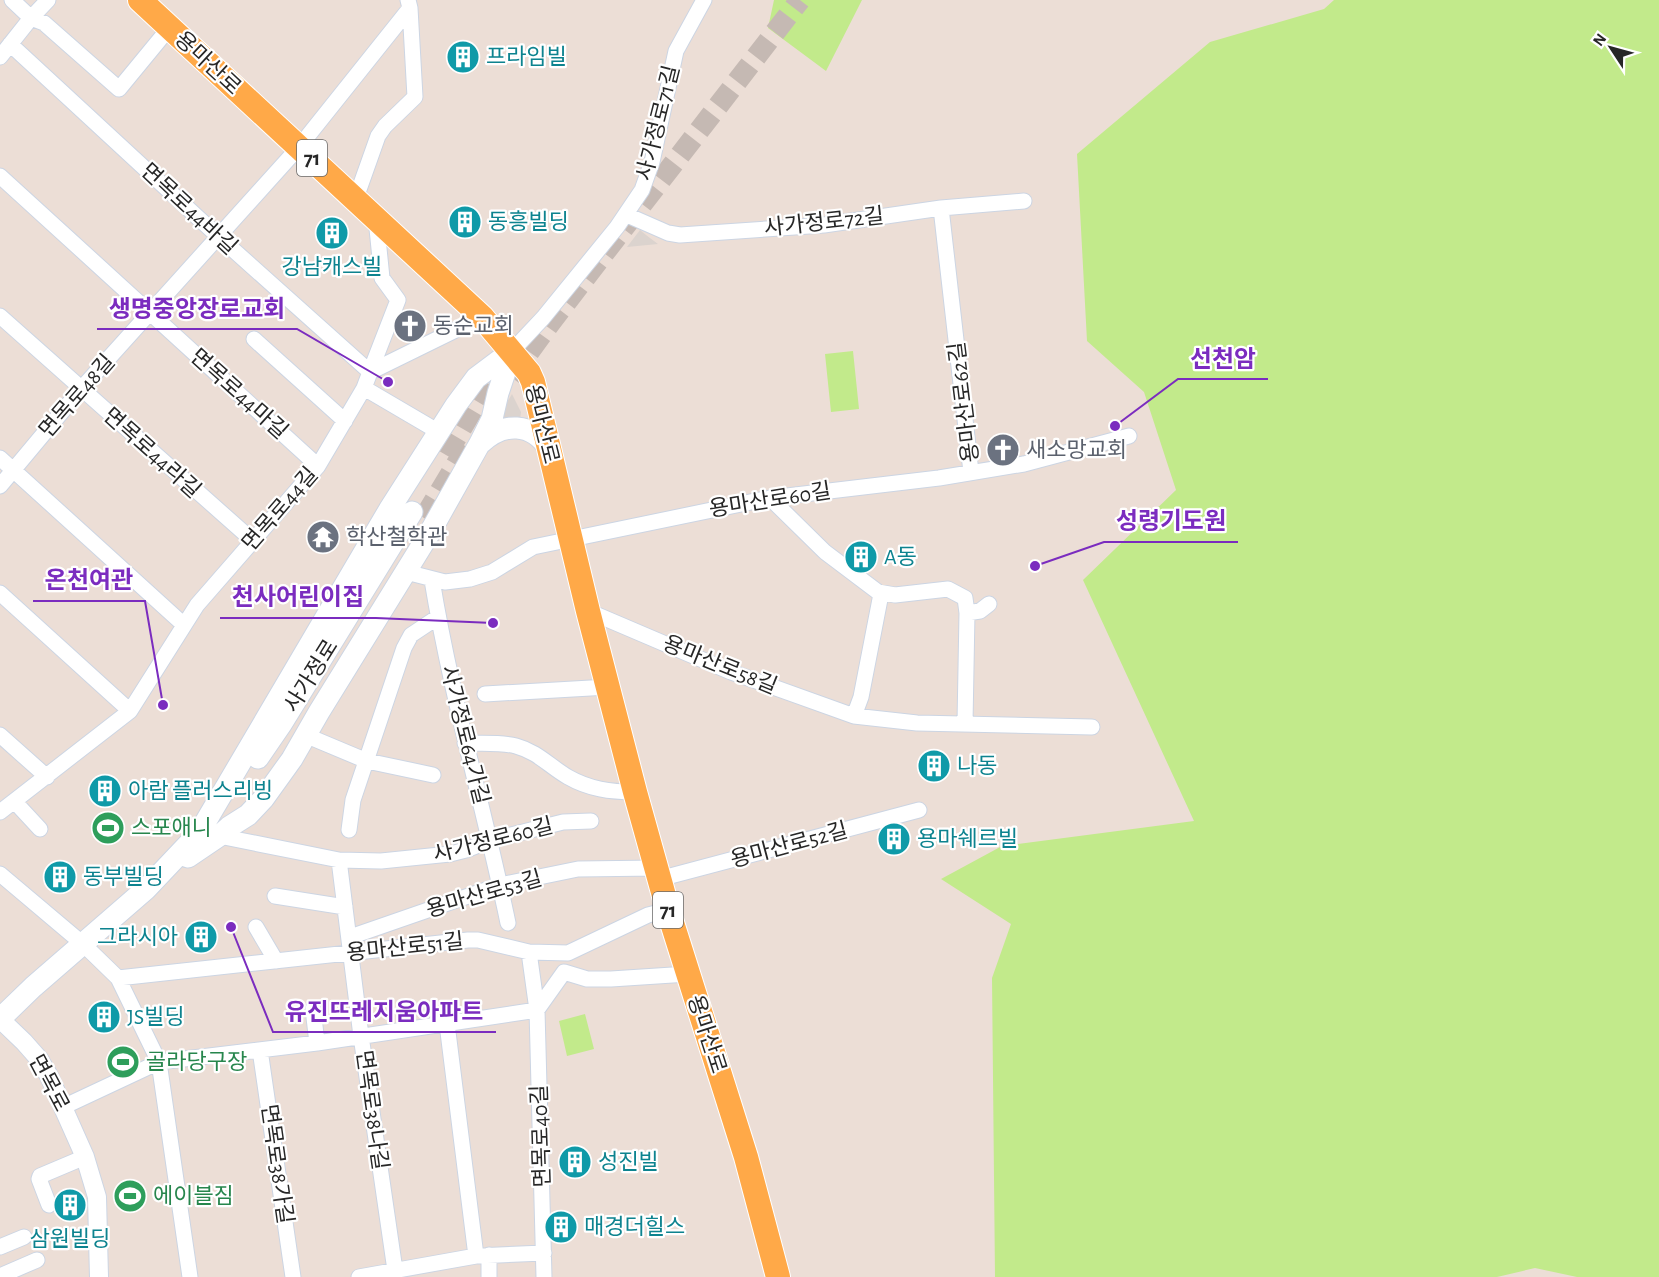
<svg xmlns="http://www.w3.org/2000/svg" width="1659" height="1277" viewBox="0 0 1659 1277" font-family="'Alegreya Sans','Noto Sans KR',sans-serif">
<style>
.green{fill:#c2ea8b}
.plaza{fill:#dbd3ce}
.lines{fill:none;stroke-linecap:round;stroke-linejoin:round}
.secondary-tunnel{stroke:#c5b9b3;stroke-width:21;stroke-dasharray:21 10;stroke-linecap:butt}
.minor-casing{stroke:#ccd5e3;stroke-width:17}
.tertiary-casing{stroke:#ccd5e3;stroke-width:20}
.secondary-casing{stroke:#ccd5e3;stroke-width:23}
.primary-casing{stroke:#fff;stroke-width:26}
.minor{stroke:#fff;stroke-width:15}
.tertiary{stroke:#fff;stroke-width:18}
.secondary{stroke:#fff;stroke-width:21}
.primary{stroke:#ffa948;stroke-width:24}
.labels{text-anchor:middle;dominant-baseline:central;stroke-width:4.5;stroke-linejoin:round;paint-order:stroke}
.shield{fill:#fff;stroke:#686868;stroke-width:1.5}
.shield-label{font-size:21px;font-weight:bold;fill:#272727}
.culture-label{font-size:22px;fill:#0d838f;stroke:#fff;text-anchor:start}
.street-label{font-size:22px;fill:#272727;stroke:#fff}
.worship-label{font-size:22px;fill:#5b616d;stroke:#fff;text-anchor:start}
.leisure-label{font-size:22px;fill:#27864d;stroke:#fff;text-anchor:start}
.leader{fill:none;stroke:#7b2cbf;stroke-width:2}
.callout-dot{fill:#7b2cbf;stroke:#fff;stroke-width:2}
.callout-label{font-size:24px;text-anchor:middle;font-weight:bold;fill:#7b2cbf;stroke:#fff;stroke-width:4.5;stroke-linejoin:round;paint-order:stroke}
</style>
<rect width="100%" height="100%" fill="#ecded6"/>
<!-- green -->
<path class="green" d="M774,0h88l-36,71 -58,-43z
M1334,0h325v1277h-82l-42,-9 -38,9h-502l-3,-299 19,-54 -70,-45 61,-33 192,-25 -111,-241 93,-90 -32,-98 -57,-51 -10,-187 133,-112 114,-33z
M853,351l6,58 -28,3 -6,-58z
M585,1014l9,35 -27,7 -8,-35z"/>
<!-- plaza -->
<path class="plaza" d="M640,230l6,5 12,9 -31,3z
M512,394l9,18 -1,8 -26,4z"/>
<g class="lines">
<!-- secondary-tunnel -->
<path class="secondary-tunnel" d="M511,377l40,-55 249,-322
M446,455l40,-68 21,-27
M424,518l45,-75"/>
<defs>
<path id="minor" d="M12,0l19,18 13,5 75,66 51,-62
M10,44l209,193 151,135 28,-72 -16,-22 -6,-59
M0,57l31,-39 17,-18
M0,176l318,290
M356,198l22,-62 7,-10 30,-29 -5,-89
M941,208l30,264
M627,215l41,18 12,2 144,-10 117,-17 83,-7
M0,316l252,224
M254,339l91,82
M512,351l31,-33 74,-91 25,-37 10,-28 24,-111 28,-51
M364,388l75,44
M0,458l184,167
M0,486l81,-97 218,-242 111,-139 -2,-8
M770,498l55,54 53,40 17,3 53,-6 17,9 2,15 13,-2 9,-7
M406,572l39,10 25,-3 22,-7 41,-25 237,-49 169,-20 85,-14 105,-28
M432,580c19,116 52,228 76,343
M0,593l130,118
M588,611l143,61 123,44 63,7 175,4
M485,694l123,-7
M854,716l7,-19 20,-103
M965,723l2,-110
M0,735l47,42
M305,735l62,26 66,14
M465,743c16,1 36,-1 51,3 22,6 33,20 52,31 21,12 42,15 67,15
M15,802l25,27
M0,812l130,-101 67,-106 121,-139 46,-78 6,-16 112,-55
M349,830l4,-30 51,-152 7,-13 27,-18
M219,836l120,24 42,1 69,-7 16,-4 25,-10 72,-18 28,-1
M339,860l22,176 35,241
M0,874l83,70 35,34 41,84 31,215
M659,879l260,-69
M275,896l70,11
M256,927l20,34
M350,937l150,-52 78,-16 79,-1
M529,952l8,58 7,267
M118,978l350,-38h10l51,12 39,1 80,-38 20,-5
M313,1009l4,34
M447,1024l29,232
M260,1050l33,227
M63,1107l96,-45 158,-19 220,-33 27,-38 23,7h24l77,-5
M49,1205l-10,-26 1,-3 45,-19
M0,1247l24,-10
M489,1255v22
M0,1276l37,-16
M359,1277l117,-21 68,-3"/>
<path id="tertiary" d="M0,1019l24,23 15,17 10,17 36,81 12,40 2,80"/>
<path id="secondary" d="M481,443c22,-21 51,-21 68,6
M258,758l24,-35 130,-211
M188,857l31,-21 10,-9 19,-12 16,-17 28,-39 27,-47 110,-178 51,-91 12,-24 6,-26 14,-42
M0,1019l33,-32 113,-98 53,-56 190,-323 67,-105 20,-27 36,-27"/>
<path id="primary" d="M140,0l342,317 47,56 4,9 55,229 47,181 33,118 78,247 32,120"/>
</defs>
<!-- minor casing -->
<use href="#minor" class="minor-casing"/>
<!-- tertiary casing -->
<use href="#tertiary" class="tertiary-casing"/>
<!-- secondary casing -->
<use href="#secondary" class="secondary-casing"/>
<!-- primary casing -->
<use href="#primary" class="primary-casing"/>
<!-- minor -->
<use href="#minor" class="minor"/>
<!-- tertiary -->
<use href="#tertiary" class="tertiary"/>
<!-- secondary -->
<use href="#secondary" class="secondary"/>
<!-- primary -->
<use href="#primary" class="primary"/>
</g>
<!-- icons -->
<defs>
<symbol id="building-disc" viewBox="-11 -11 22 22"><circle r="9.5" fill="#0f9aa8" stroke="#fff"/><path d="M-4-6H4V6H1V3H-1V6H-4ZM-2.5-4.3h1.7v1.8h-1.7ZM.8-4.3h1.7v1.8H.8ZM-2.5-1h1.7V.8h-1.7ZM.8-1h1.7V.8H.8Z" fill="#fff"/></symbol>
<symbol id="church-disc" viewBox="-11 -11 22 22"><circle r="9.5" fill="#6b7280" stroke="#fff"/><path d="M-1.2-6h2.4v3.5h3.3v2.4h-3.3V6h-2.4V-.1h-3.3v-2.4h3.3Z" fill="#fff"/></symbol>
<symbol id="temple-disc" viewBox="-11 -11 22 22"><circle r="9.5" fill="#6b7280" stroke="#fff"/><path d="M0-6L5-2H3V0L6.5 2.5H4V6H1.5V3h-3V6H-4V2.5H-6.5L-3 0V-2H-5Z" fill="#fff"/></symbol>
<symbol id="stadium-disc" viewBox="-11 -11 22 22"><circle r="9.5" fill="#2e9e5b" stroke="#fff"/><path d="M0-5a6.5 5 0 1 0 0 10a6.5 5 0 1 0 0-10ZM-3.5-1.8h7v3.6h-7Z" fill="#fff"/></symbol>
</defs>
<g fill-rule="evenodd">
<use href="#building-disc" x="444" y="38" width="38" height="38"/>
<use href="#building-disc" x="446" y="203" width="38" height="38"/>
<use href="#building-disc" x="313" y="214" width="38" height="38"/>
<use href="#church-disc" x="391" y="307" width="38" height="38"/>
<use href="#church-disc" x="984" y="431" width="38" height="38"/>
<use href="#temple-disc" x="304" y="518" width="38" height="38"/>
<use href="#building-disc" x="842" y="538" width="38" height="38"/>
<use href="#building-disc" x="915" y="747" width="38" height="38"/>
<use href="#building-disc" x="86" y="772" width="38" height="38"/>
<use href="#stadium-disc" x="89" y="809" width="38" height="38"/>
<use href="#building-disc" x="875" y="820" width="38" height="38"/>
<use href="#building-disc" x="41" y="858" width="38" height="38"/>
<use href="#building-disc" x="182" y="918" width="38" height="38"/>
<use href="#building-disc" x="85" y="998" width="38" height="38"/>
<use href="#stadium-disc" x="104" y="1043" width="38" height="38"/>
<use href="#building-disc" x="556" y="1143" width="38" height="38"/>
<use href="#stadium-disc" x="111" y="1177" width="38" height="38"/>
<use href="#building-disc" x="51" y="1186" width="38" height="38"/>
<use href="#building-disc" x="542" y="1208" width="38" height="38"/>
</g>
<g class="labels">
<!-- shield labels -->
<g class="shield">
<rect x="297" y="140" width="30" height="36" rx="4.5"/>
<rect x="653" y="892" width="30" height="36" rx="4.5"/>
</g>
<g class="shield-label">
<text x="312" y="158">71</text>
<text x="668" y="910">71</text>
</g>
<!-- culture labels -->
<g class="culture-label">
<text x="486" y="57">프라임빌</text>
<text x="488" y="222">동흥빌딩</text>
<text x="332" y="267" text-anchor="middle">강남캐스빌</text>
<text x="884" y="557">A동</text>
<text x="957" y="766">나동</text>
<text x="128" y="791">아람 플러스리빙</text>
<text x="917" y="839">용마쉐르빌</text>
<text x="83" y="877">동부빌딩</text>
<text x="178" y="937" text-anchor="end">그라시아</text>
<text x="127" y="1017">JS빌딩</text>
<text x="598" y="1162">성진빌</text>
<text x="584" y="1227">매경더힐스</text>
<text x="70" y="1239" text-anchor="middle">삼원빌딩</text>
</g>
<!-- street labels -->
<g class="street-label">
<text transform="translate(208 63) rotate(43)">용마산로</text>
<text transform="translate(658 123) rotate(-76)">사가정로71길</text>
<text transform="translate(189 209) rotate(43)">면목로44바길</text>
<text transform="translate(824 222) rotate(-6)">사가정로72길</text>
<text transform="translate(239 394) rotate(42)">면목로44마길</text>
<text transform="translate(77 396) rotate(-49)">면목로48길</text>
<text transform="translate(964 402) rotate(-97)">용마산로62길</text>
<text transform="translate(542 424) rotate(76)">용마산로</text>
<text transform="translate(152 453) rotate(42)">면목로44라길</text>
<text transform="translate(770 500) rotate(-9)">용마산로60길</text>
<text transform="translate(280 509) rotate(-49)">면목로44길</text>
<text transform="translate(720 665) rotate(22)">용마산로58길</text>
<text transform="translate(311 676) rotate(-58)">사가정로</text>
<text transform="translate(465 735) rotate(76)">사가정로64가길</text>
<text transform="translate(493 840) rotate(-14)">사가정로60길</text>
<text transform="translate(789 845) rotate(-15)">용마산로52길</text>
<text transform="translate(484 894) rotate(-16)">용마산로53길</text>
<text transform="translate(405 947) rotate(-6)">용마산로51길</text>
<text transform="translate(707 1034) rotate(72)">용마산로</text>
<text transform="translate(49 1083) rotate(62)">면목로</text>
<text transform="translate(372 1110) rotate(82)">면목로38나길</text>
<text transform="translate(541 1136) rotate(-92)">면목로40길</text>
<text transform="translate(277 1164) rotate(82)">면목로38가길</text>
</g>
<!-- worship labels -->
<g class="worship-label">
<text x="433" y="326">동순교회</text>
<text x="1026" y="450">새소망교회</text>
<text x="346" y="537">학산철학관</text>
</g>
<!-- leisure labels -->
<g class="leisure-label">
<text x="131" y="828">스포애니</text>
<text x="146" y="1062">골라당구장</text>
<text x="153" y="1196">에이블짐</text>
</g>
</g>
<!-- callouts -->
<path class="leader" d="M388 382L297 329H97M1115 426L1178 379H1268M1035 566L1104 542H1238M163 705L145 601H33M493 623L376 618H220M231 927L273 1032H496"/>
<g class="callout-dot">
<circle cx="388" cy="382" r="6"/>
<circle cx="1115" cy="426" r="6"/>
<circle cx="1035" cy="566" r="6"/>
<circle cx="163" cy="705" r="6"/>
<circle cx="493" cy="623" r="6"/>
<circle cx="231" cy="927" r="6"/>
</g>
<g class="callout-label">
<text x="197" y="317">생명중앙장로교회</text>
<text x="1223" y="367">선천암</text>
<text x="1171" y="529">성령기도원</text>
<text x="89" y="588">온천여관</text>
<text x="298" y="605">천사어린이집</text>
<text x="384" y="1020">유진뜨레지움아파트</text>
</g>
<!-- north arrow -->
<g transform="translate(1611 48) rotate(306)" stroke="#ffffff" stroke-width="4.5" paint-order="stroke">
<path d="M0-4.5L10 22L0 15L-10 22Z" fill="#272727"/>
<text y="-9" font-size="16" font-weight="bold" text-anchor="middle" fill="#272727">N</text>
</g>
</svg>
